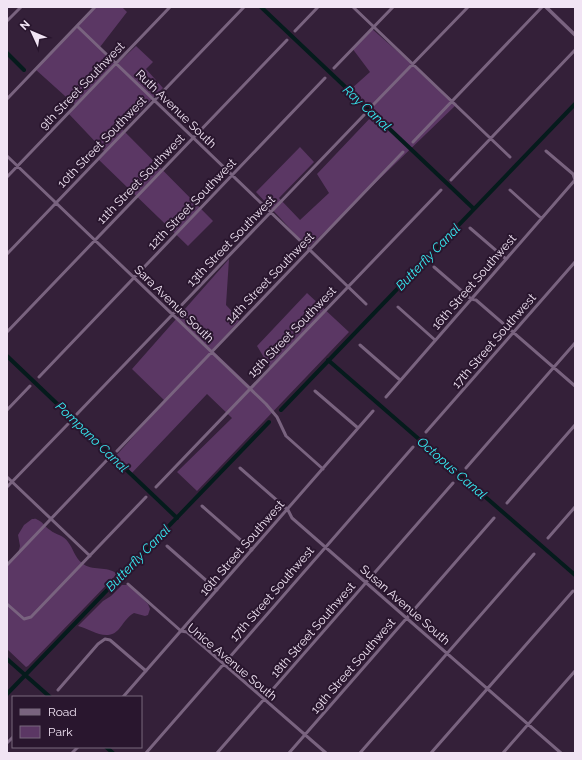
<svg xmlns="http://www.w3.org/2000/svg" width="582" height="760" viewBox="0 0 582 760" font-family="Raleway,sans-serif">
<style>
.green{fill:#5b3764}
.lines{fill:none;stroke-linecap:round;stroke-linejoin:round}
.canal{stroke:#051b1c;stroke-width:4}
.minor{stroke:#79637f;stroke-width:3}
.tertiary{stroke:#79637f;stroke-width:3.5}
.labels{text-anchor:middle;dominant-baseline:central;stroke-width:4;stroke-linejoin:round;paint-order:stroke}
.street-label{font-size:12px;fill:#f1e4f4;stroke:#29162e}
.water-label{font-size:13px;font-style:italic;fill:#36ecf3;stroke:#29162e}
</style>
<rect width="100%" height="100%" fill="#342039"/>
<!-- green -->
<path class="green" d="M96,7h26l5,5 -27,35 17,17 19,-18 17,16 -7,7 17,19 -41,41 91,92 -25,25 -90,-87 7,-7 -37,-39 7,-8 -40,-36z
M371,28l86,76 -149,144 -52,-56 44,-45 14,15 -35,36 21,22 29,-27 -12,-19 56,-59 -22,-26 19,-17 -18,-24z
M229,259l-3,46 14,15 -28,30 40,38 19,-19 -14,-23 50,-53 42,39 -152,159 -20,-19 55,-54 -25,-24 -77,81 -17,-16 52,-58 -33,-32z
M32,519c3,0 3,-1 6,1 5,2 7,7 12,10 6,5 14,5 18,12 5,6 7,16 14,21 10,9 25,2 35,11l-89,92 -2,1 -19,-18v-83l11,-12 2,-8 -2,-11 6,-10z
M122,585h5l5,3 16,16 2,5 -2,6 -3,1 -11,-3c-7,4 -10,10 -15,16 -12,14 -28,0 -41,-3l25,-25 8,-5z"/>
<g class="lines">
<!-- canal -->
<path class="canal" d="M261,7l213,202
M7,53l17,17
M7,356l170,162
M328,360l247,215
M281,410l294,-306
M7,659l43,38
M7,694l262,-272
M106,747l7,6"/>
<!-- minor -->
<path class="minor" d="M353,7l157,150
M7,21l14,-14
M77,26l289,278
M295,31l23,-24
M334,68l59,-61
M7,99l88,-92
M373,105l95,-98
M413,142l129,-135
M546,151l27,23 2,6
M7,156l259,248 11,13 9,19 37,33
M7,177l163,-170
M451,180l124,-130
M510,190l31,28
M470,228l36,31
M7,254l237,-247
M434,267l37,32 5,1 99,86
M398,307l37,33
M7,332l280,-292
M360,345l40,35
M39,377l286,-299
M315,391l43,37
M386,397l189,-217
M7,410l23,-24
M77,414l287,-299
M426,432l149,-170
M117,451l286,-299
M240,468l48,42 4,8 269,235
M466,468l109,-125
M7,477l83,79
M7,487l61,-63
M156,487l285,-297
M507,503l68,-78
M202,506l50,44
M548,538l27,-31
M167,546l50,44
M7,565l100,-105
M128,584l53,47 6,1 139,121
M7,604l17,15 7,-2 115,-120
M58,690l40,-46 7,-5 5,1 36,31
M123,697l250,-286
M7,743l6,-6
M72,753l6,-6
M146,753l267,-306
M217,753l236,-270
M289,753l205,-235
M360,753l174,-199
M431,753l142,-162
M503,753l72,-82"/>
<!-- tertiary -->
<path class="tertiary" d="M546,7l29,28"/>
</g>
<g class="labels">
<!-- street labels -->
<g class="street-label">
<text transform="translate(82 86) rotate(-46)">9th Street Southwest</text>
<text transform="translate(176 109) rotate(44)">Ruth Avenue South</text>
<text transform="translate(102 142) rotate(-46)">10th Street Southwest</text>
<text transform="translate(141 179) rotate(-46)">11th Street Southwest</text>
<text transform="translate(192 204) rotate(-46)">12th Street Southwest</text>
<text transform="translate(231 241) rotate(-46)">13th Street Southwest</text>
<text transform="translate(270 278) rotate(-46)">14th Street Southwest</text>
<text transform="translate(474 282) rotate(-49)">16th Street Southwest</text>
<text transform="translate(174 304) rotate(44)">Sara Avenue South</text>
<text transform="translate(292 332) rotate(-46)">15th Street Southwest</text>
<text transform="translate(494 341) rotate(-49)">17th Street Southwest</text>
<text transform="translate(242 548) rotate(-49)">16th Street Southwest</text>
<text transform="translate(272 594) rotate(-49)">17th Street Southwest</text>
<text transform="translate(405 605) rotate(41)">Susan Avenue South</text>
<text transform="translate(313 630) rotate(-49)">18th Street Southwest</text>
<text transform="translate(232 662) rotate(40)">Unice Avenue South</text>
<text transform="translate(353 666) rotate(-49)">19th Street Southwest</text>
</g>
<!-- water labels -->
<g class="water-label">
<text transform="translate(367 108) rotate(43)">Ray Canal</text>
<text transform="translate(428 257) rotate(-46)">Butterfly Canal</text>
<text transform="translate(92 437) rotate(44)">Pompano Canal</text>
<text transform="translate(452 468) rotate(41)">Octopus Canal</text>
<text transform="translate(138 558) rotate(-46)">Butterfly Canal</text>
</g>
</g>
<!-- border -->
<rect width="582" height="760" fill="none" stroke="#f1e4f4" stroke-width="16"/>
<!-- legend -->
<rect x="12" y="696" width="130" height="52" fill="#29162e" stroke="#79687d"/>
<rect x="20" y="709" width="20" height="6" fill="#79637f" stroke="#79687d"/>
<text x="48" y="716" font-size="12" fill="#f1e4f4">Road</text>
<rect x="20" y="726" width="20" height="12" fill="#5b3764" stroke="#79687d"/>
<text x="48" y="736" font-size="12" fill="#f1e4f4">Park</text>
<!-- north arrow -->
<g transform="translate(32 32) rotate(314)" stroke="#29162e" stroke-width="3" paint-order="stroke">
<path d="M0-3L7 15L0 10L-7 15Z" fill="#f1e4f4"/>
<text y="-6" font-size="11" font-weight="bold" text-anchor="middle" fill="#f1e4f4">N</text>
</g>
</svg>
